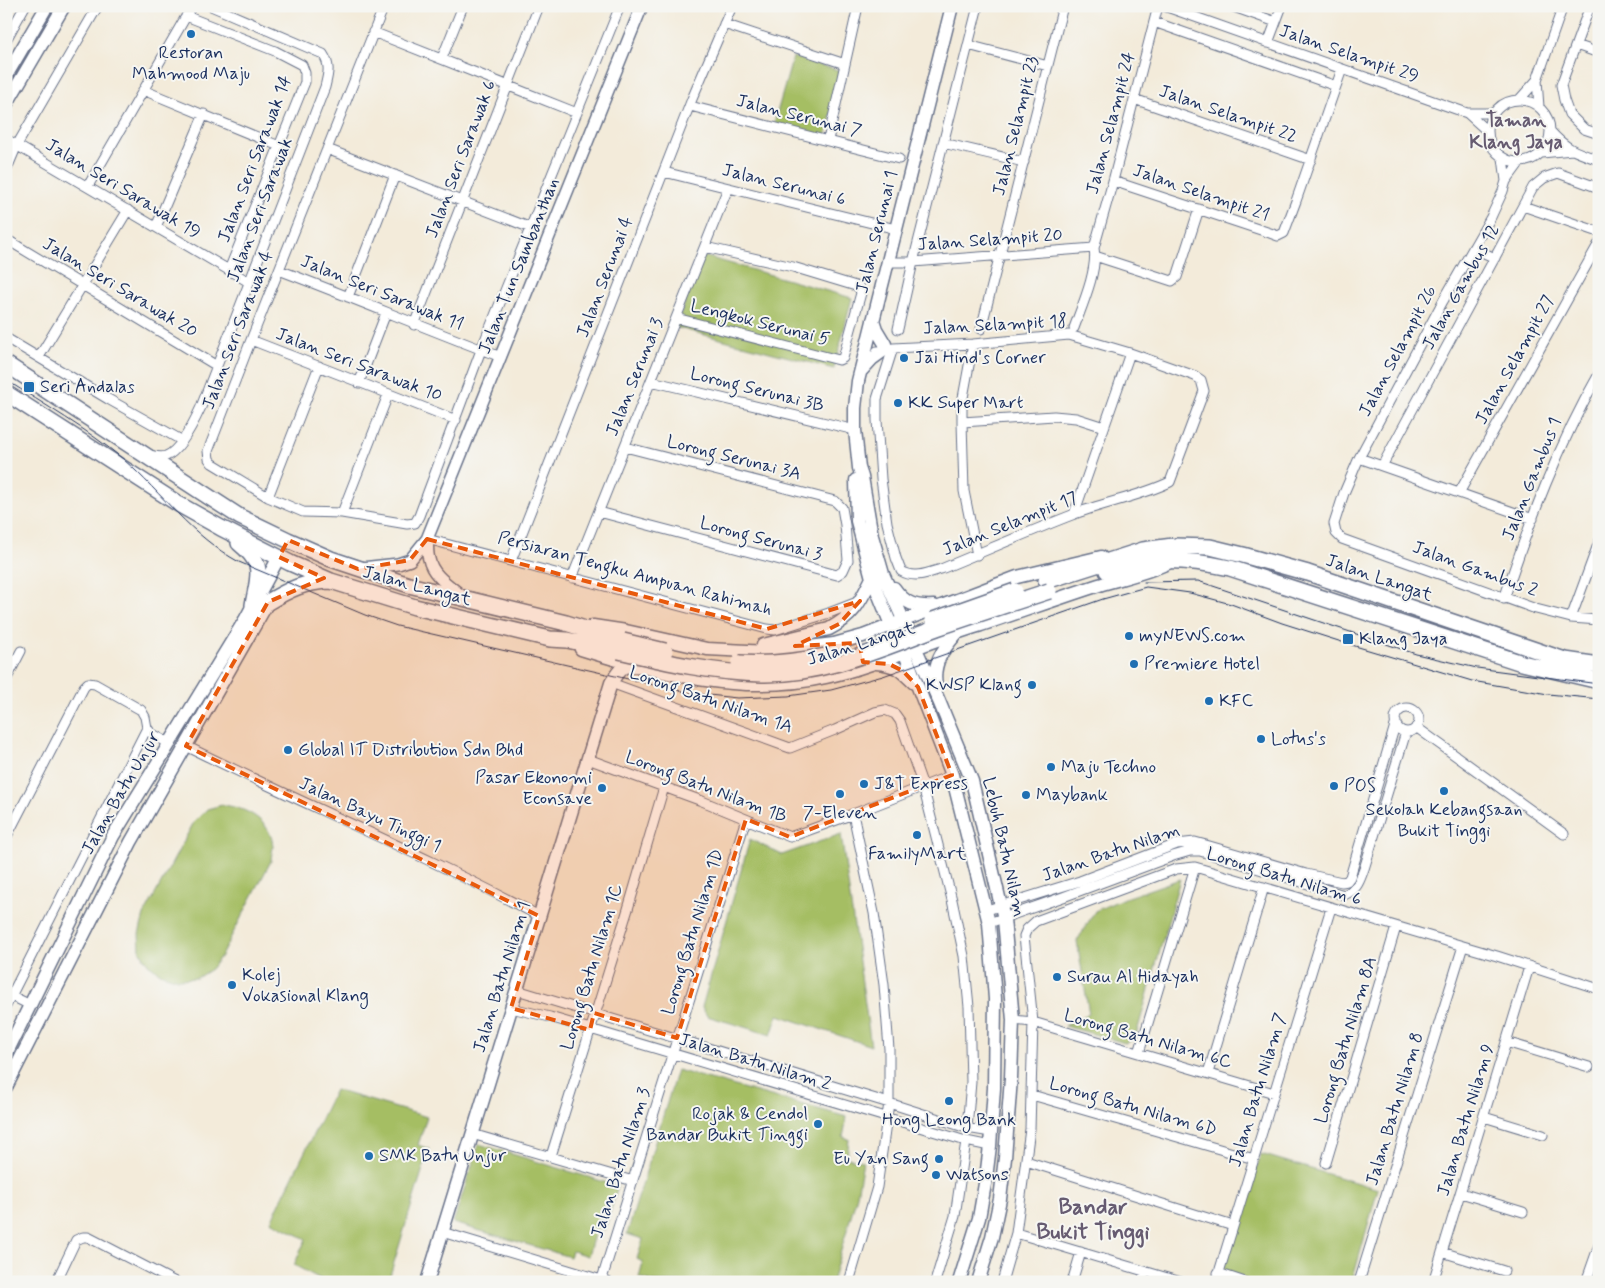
<svg xmlns="http://www.w3.org/2000/svg" width="1605" height="1288" viewBox="0 0 1605 1288" font-family="Mynerve,sans-serif">
<style>
.green{fill:#a5be64;stroke:#607661}
.lines{fill:none;stroke-linecap:round;stroke-linejoin:round}
.minor-casing{stroke:#677189;stroke-width:11}
.tertiary-casing{stroke:#677189;stroke-width:14}
.secondary-casing{stroke:#677189;stroke-width:15}
.trunk-casing{stroke:#677189;stroke-width:18}
.minor{stroke:#fff;stroke-width:9}
.tertiary{stroke:#fff;stroke-width:11}
.secondary{stroke:#fff;stroke-width:12}
.trunk{stroke:#fff;stroke-width:15}
.tram{stroke:#1b2f5e;stroke-width:1}
.trunk-bridge-casing{stroke:#677189;stroke-width:18;stroke-linecap:butt}
.trunk-bridge{stroke:#fff;stroke-width:15}
.marked{fill:#e8590c;fill-opacity:0.2;stroke:#e8590c;stroke-width:4;stroke-dasharray:10 6;stroke-linejoin:round}
.poi-dot{fill:#1f6fb2;stroke:#f6f6f2;stroke-width:2}
.labels{text-anchor:middle;dominant-baseline:central;stroke-width:4;stroke-linejoin:round;paint-order:stroke}
.poi-label{font-size:18px;fill:#1b2f5e;stroke:#f6f6f2;text-anchor:start}
.street-label{font-size:18px;fill:#1b2f5e;stroke:#f6f6f2}
.neighbourhood-label{font-size:19px;font-weight:bold;fill:#665b71;stroke:#f6f6f2}
.district-label{font-size:22px;font-weight:bold;fill:#665b71;stroke:#f6f6f2}
</style>
<rect width="100%" height="100%" fill="#f6f6f2"/>
<filter id="ink" filterUnits="userSpaceOnUse"><feTurbulence type="fractalNoise" baseFrequency=".02" numOctaves="2"/><feDisplacementMap in="SourceGraphic" scale="10" xChannelSelector="R" yChannelSelector="G"/><feConvolveMatrix kernelMatrix="1 2 1 2 8 2 1 2 1" color-interpolation-filters="sRGB"/></filter>
<filter id="wash" filterUnits="userSpaceOnUse"><feTurbulence type="fractalNoise" baseFrequency=".0096" numOctaves="4" result="noise"/><feDisplacementMap in="SourceGraphic" scale="20" xChannelSelector="R" yChannelSelector="G"/><feGaussianBlur stdDeviation="1.12" result="paint"/><feColorMatrix in="noise" values="0 0 0 0 0 0 0 0 0 0 0 0 0 0 0 0 0 1.4 0 .05"/><feComposite in="paint" operator="in"/></filter>
<g filter="url(#wash)">
<rect width="100%" height="100%" fill="#f3ebda"/>
<!-- green -->
<path class="green" d="M793,57l48,14 -15,66 -52,-14z
M704,256l148,42 -18,71 -159,-42z
M222,805c23,2 49,15 51,41 0,4 -2,10 -2,15l-50,95 -10,13 -14,9 -19,1 -16,-5 -14,-10 -8,-13 -1,-17 5,-19 50,-93 13,-13z
M841,834l30,212 -93,-31 -7,20 -64,-19 -5,-9 48,-168 32,16z
M1180,879l-45,160 -10,4 -60,-17 24,-12 -12,-73 18,-30 27,-12z
M677,1070l170,47 -4,20 6,2 -2,19 16,3 -6,34 -25,87h-177l-16,-5 4,-15 -6,-3 6,-20 -16,-5z
M335,1090l92,27 -9,28 11,4 -41,133h-62l-32,-17 12,-26 -35,-18z
M479,1144l139,42 -13,44 -9,-2 -8,28 -16,-5 -2,6 -117,-34z
M1261,1154l117,35 -26,93h-98l-32,-10z"/>
</g>
<g filter="url(#ink)">
<g class="lines">
<defs>
<path id="minor" d="M384,6l-133,334 -43,111 1,8 3,4 56,34 35,15 39,1 65,11 8,-1 4,-7 62,-166 139,-344
M1164,6l303,107h27
M1231,6l45,16
M1590,6l-29,79 3,15 5,14 15,15 15,5
M186,16l89,35 27,14 3,8v9l-76,188
M1154,22l182,64
M724,24l121,40
M373,32l204,81
M6,40l19,-34
M1268,43l14,-37
M968,45l80,21
M1576,45l23,8
M442,58l21,-52
M143,90l136,56
M1134,99l177,61
M1488 131a31 31 0 1 1 62 0a31 31 0 1 1-62 0Z
M1519,100l18,-20
M690,106l209,53
M1539,107l-2,-27 26,-74
M1467,113l21,19
M1550,131c17,19 26,21 49,29
M6,139l243,143
M828,140l30,-134
M943,143l81,19
M327,149l204,79
M1542,153l30,-3
M1503,158l3,23 -3,10 -12,26 -48,84 -84,157 -15,35 -10,31 2,9 6,6 194,70 35,9 28,2
M6,171l11,-26 81,-139
M664,172l232,57
M1113,181l157,52 8,3 6,-3 12,-32 46,-132
M1506,181l14,-19
M88,186l104,-180
M1523,206l76,26
M156,227l48,-113
M6,239l211,127
M1473,248l22,10
M1095,256l77,25 5,-4 22,-68
M888,262h25l181,-14
M279,270c74,28 148,59 222,87
M348,297l47,-122
M676,318l163,42 4,-2 18,-65 -2,-6 -66,-20 -88,-20
M414,325l125,-319
M1074,328c8,-22 24,-58 20,-80l19,-67 45,-175
M898,329l15,-67 65,-256
M981,329l82,-323
M6,338l102,61 73,41
M251,340l205,80
M973,344l-11,59v19l2,69 13,64
M877,351h9l7,-3 80,-4 96,-9 61,18 65,23 6,4 3,11 -34,91c-31,15 -65,20 -98,33 -44,17 -87,36 -131,54 -13,4 -26,10 -40,2l-5,-13 -9,-35 -6,-44 -4,-59v-21l16,-51
M39,357l89,-147
M651,381l204,49
M359,383l27,-70
M962,422l92,-6 22,2 28,9
M149,455c5,1 12,3 17,1 14,-5 29,-36 35,-49l124,-320c3,-13 6,-21 -2,-33l-112,-48
M1359,458l174,61
M1382,466l151,-279 11,-9 14,-5 41,15
M1459,493l140,-250
M268,497l51,-131
M599,512l238,63 6,-4 5,-11 -3,-35 -3,-17 -7,-7 -210,-54
M342,513l46,-118
M1074,514l56,-161
M427,539l340,90 8,1 54,-17 31,-12
M511,561l181,-462 40,-93
M572,578l156,-390
M1504,599c26,-78 54,-154 95,-225
M1571,618l28,-76
M6,680l15,-29
M611,683l179,65 45,-18 40,-18 10,-2 10,4 5,7 23,65 29,114 12,56 5,51 2,75 -4,46
M1395 720a12 12 0 1 1 24 0a12 12 0 1 1-24 0Z
M1416,727l148,107
M147,728l4,5 19,11
M186,746c117,58 238,108 353,170
M588,759l114,42 88,36 63,-23 99,-39
M6,838l78,-151 4,-4 7,1 46,26 4,7 2,11 -141,278
M987,910l93,-29 97,-37 18,-2 11,3 100,29 36,8 5,-1 3,-4 46,-155
M989,923l74,-26 110,-41 17,-5h10l144,44c14,-6 15,-13 20,-26l42,-137
M517,990l372,113 78,25 24,4
M6,993l24,12
M511,1008l39,9 416,124 24,5
M1013,1020l20,2 241,71
M1506,1042l83,25
M1139,1053l56,-186
M1208,1073l56,-186
M1032,1095l222,64
M1484,1117l59,18
M472,1134l161,47
M551,1156l77,-247 36,-122
M1026,1161l207,65
M1326,1163l70,-236
M1461,1193l62,19
M442,1232l166,50
M1016,1233l165,49
M1442,1252l62,19
M1218,1273l27,9
M56,1282l20,-42 7,-3h5l87,45
M601,1282l145,-463
M849,1282l28,-95 12,-84v-54l-5,-64 -10,-72 -21,-99
M935,1282l20,-66 11,-75
M1002,1282l14,-49 14,-104 3,-107 -9,-86 3,-7 9,-8 140,-52 19,-2 302,89 102,33
M1072,1282l9,-30
M1142,1282l3,-11
M1216,1282l115,-374
M1359,1282l104,-336
M1433,1282l96,-315
M1586,1282l13,-37"/>
<path id="tertiary" d="M427,539c1,7 0,14 2,20 3,17 23,28 35,39
M362,568l36,-4 12,-4 17,-21 215,-533"/>
<path id="secondary" d="M952,6l-94,375 -3,27v22l4,38 3,9 10,59 11,38 56,127 33,80 32,138 9,101 -2,58 -6,80 -5,41 -8,38 -14,45
M6,76l41,-70
M6,105l58,-99
M873,320l3,9 9,15
M861,371l11,-12 11,-8
M856,480l1,41 15,57 19,47 13,26 48,124 37,148 6,76 -1,89 -4,58 -4,32 -7,40 -20,64
M894,588c11,16 21,19 40,18
M593,626l33,5 81,18 61,3 66,-8 29,-8 154,-59 84,-20
M763,645l66,-16c25,-13 31,-27 43,-51
M581,649c79,25 163,47 245,28 53,-12 104,-37 155,-52 39,-13 78,-27 118,-40 23,-7 47,-12 69,-22
M876,663c19,1 25,7 38,20
M936,685c-4,-21 7,-36 20,-51
M6,1054l107,-218 132,-216 34,-63
M6,1087l125,-245 137,-240
M427,1282l184,-599c10,-16 10,-17 29,-17"/>
<path id="trunk" d="M6,364l200,131 34,22 48,23 43,19 78,26 157,38 57,18
M6,393l174,112 41,23 69,35 41,18 84,26 135,32 17,1 52,11
M239,543c27,22 19,32 14,62
M1107,571c12,-3 25,-7 38,-9 29,-4 57,0 85,6l292,95 77,18
M1046,581l97,-31 30,-4 37,1 33,8 65,18 257,87 34,5
M268,602c22,-13 36,-20 62,-21"/>
</defs>
<!-- minor casing -->
<use href="#minor" class="minor-casing"/>
<!-- tertiary casing -->
<use href="#tertiary" class="tertiary-casing"/>
<!-- secondary casing -->
<use href="#secondary" class="secondary-casing"/>
<!-- trunk casing -->
<use href="#trunk" class="trunk-casing"/>
<!-- minor -->
<use href="#minor" class="minor"/>
<!-- tertiary -->
<use href="#tertiary" class="tertiary"/>
<!-- secondary -->
<use href="#secondary" class="secondary"/>
<!-- trunk -->
<use href="#trunk" class="trunk"/>
<!-- tram -->
<path class="tram" d="M6,380c39,25 81,49 117,79 41,36 67,76 116,103l126,53 32,11 266,61 27,6 47,5 51,-2 43,-6 52,-14 220,-77 43,-12 44,6 41,11 51,19 63,20 127,38 76,13 51,5
M1144,582l54,-1 218,73 61,14 122,16"/>
<defs>
<path id="trunk-bridge" d="M933,620l82,-29
M623,641l42,10
M619,651c47,11 94,22 143,23 62,1 118,-25 175,-46 38,-13 75,-25 112,-37
M739,663c32,2 61,-2 92,-8"/>
</defs>
<!-- trunk-bridge casing -->
<use href="#trunk-bridge" class="trunk-bridge-casing"/>
<!-- trunk-bridge -->
<use href="#trunk-bridge" class="trunk-bridge"/>
</g>
</g>
<!-- marked area -->
<path class="marked" d="M427,539l340,90 93,-28 -21,23 -44,22 60,-3 5,3 3,16 26,2 14,7 15,16 34,88 -162,62 -44,-18 -69,219 -83,-25 -4,17 -79,-22 28,-92 -353,-170 82,-144 56,-24 -45,-21 9,-17 70,29 52,-9z"/>
<!-- markers -->
<g class="poi-dot">
<circle cx="191" cy="34" r="5"/>
<circle cx="904" cy="358" r="5"/>
<rect x="23" y="381" width="12" height="12" rx="2.5"/>
<circle cx="898" cy="403" r="5"/>
<circle cx="1129" cy="636" r="5"/>
<rect x="1342" y="633" width="12" height="12" rx="2.5"/>
<circle cx="1134" cy="664" r="5"/>
<circle cx="1032" cy="685" r="5"/>
<circle cx="1209" cy="701" r="5"/>
<circle cx="1261" cy="739" r="5"/>
<circle cx="288" cy="750" r="5"/>
<circle cx="1051" cy="767" r="5"/>
<circle cx="864" cy="784" r="5"/>
<circle cx="1334" cy="786" r="5"/>
<circle cx="602" cy="788" r="5"/>
<circle cx="1444" cy="791" r="5"/>
<circle cx="840" cy="794" r="5"/>
<circle cx="1026" cy="795" r="5"/>
<circle cx="917" cy="835" r="5"/>
<circle cx="1057" cy="977" r="5"/>
<circle cx="232" cy="985" r="5"/>
<circle cx="949" cy="1101" r="5"/>
<circle cx="818" cy="1124" r="5"/>
<circle cx="369" cy="1156" r="5"/>
<circle cx="939" cy="1159" r="5"/>
<circle cx="936" cy="1175" r="5"/>
</g>
<g class="labels">
<!-- poi labels -->
<g class="poi-label">
<text x="191" y="53" text-anchor="middle">Restoran<tspan x="191" dy="21">Mahmood Maju</tspan></text>
<text x="914" y="358">Jai Hind's Corner</text>
<text x="40" y="387">Seri Andalas</text>
<text x="908" y="403">KK Super Mart</text>
<text x="1139" y="636">myNEWS.com</text>
<text x="1359" y="639">Klang Jaya</text>
<text x="1144" y="664">Premiere Hotel</text>
<text x="1022" y="685" text-anchor="end">KWSP Klang</text>
<text x="1219" y="701">KFC</text>
<text x="1271" y="739">Lotus's</text>
<text x="298" y="750">Global IT Distribution Sdn Bhd</text>
<text x="1061" y="767">Maju Techno</text>
<text x="592" y="778" text-anchor="end">Pasar Ekonomi<tspan x="592" dy="21">Econsave</tspan></text>
<text x="874" y="784">J&amp;T Express</text>
<text x="1344" y="786">POS</text>
<text x="1036" y="795">Maybank</text>
<text x="1444" y="810" text-anchor="middle">Sekolah Kebangsaan<tspan x="1444" dy="21">Bukit Tinggi</tspan></text>
<text x="840" y="813" text-anchor="middle">7-Eleven</text>
<text x="917" y="854" text-anchor="middle">FamilyMart</text>
<text x="242" y="975">Kolej<tspan x="242" dy="21">Vokasional Klang</tspan></text>
<text x="1067" y="977">Surau Al Hidayah</text>
<text x="808" y="1114" text-anchor="end">Rojak &amp; Cendol<tspan x="808" dy="21">Bandar Bukit Tinggi</tspan></text>
<text x="949" y="1120" text-anchor="middle">Hong Leong Bank</text>
<text x="379" y="1156">SMK Batu Unjur</text>
<text x="929" y="1159" text-anchor="end">Eu Yan Sang</text>
<text x="946" y="1175">Watsons</text>
</g>
<!-- street labels -->
<g class="street-label">
<text transform="translate(1349 54) rotate(19)">Jalan Selampit 29</text>
<text transform="translate(1228 114) rotate(19)">Jalan Selampit 22</text>
<text transform="translate(799 116) rotate(14)">Jalan Serunai 7</text>
<text transform="translate(1111 123) rotate(-75)">Jalan Selampit 24</text>
<text transform="translate(1016 126) rotate(-76)">Jalan Selampit 23</text>
<text transform="translate(255 159) rotate(-69)">Jalan Seri Sarawak 14</text>
<text transform="translate(461 159) rotate(-69)">Jalan Seri Sarawak 6</text>
<text transform="translate(784 185) rotate(14)">Jalan Serunai 6</text>
<text transform="translate(123 189) rotate(31)">Jalan Seri Sarawak 19</text>
<text transform="translate(1201 193) rotate(19)">Jalan Selampit 21</text>
<text transform="translate(260 210) rotate(-69)">Jalan Seri Sarawak</text>
<text transform="translate(877 232) rotate(-76)">Jalan Serunai 1</text>
<text transform="translate(990 240) rotate(-4)">Jalan Selampit 20</text>
<text transform="translate(519 266) rotate(-68)">Jalan Tun Sambanthan</text>
<text transform="translate(605 277) rotate(-69)">Jalan Serunai 4</text>
<text transform="translate(1461 287) rotate(-61)">Jalan Gambus 12</text>
<text transform="translate(120 288) rotate(31)">Jalan Seri Sarawak 20</text>
<text transform="translate(382 293) rotate(22)">Jalan Seri Sarawak 11</text>
<text transform="translate(760 323) rotate(14)">Lengkok Serunai 5</text>
<text transform="translate(995 325) rotate(-3)">Jalan Selampit 18</text>
<text transform="translate(238 330) rotate(-69)">Jalan Seri Sarawak 4</text>
<text transform="translate(1398 351) rotate(-62)">Jalan Selampit 26</text>
<text transform="translate(1515 360) rotate(-61)">Jalan Selampit 27</text>
<text transform="translate(359 365) rotate(21)">Jalan Seri Sarawak 10</text>
<text transform="translate(635 377) rotate(-68)">Jalan Serunai 3</text>
<text transform="translate(757 390) rotate(14)">Lorong Serunai 3B</text>
<text transform="translate(734 458) rotate(14)">Lorong Serunai 3A</text>
<text transform="translate(1532 479) rotate(-68)">Jalan Gambus 1</text>
<text transform="translate(1010 524) rotate(-22)">Jalan Selampit 17</text>
<text transform="translate(761 539) rotate(15)">Lorong Serunai 3</text>
<text transform="translate(1475 569) rotate(20)">Jalan Gambus 2</text>
<text transform="translate(635 574) rotate(15)">Persiaran Tengku Ampuan Rahimah</text>
<text transform="translate(1379 578) rotate(19)">Jalan Langat</text>
<text transform="translate(417 586) rotate(15)">Jalan Langat</text>
<text transform="translate(861 644) rotate(-17)">Jalan Langat</text>
<text transform="translate(711 700) rotate(19)">Lorong Batu Nilam 1A</text>
<text transform="translate(706 787) rotate(21)">Lorong Batu Nilam 1B</text>
<text transform="translate(121 793) rotate(-60)">Jalan Batu Unjur</text>
<text transform="translate(370 815) rotate(25)">Jalan Bayu Tinggi 1</text>
<text transform="translate(1004 847) rotate(77)">Lebuh Batu Nilam</text>
<text transform="translate(1111 853) rotate(-19)">Jalan Batu Nilam</text>
<text transform="translate(1284 877) rotate(17)">Lorong Batu Nilam 6</text>
<text transform="translate(693 932) rotate(-73)">Lorong Batu Nilam 1D</text>
<text transform="translate(592 967) rotate(-73)">Lorong Batu Nilam 1C</text>
<text transform="translate(502 977) rotate(-73)">Jalan Batu Nilam 1</text>
<text transform="translate(1148 1039) rotate(16)">Lorong Batu Nilam 6C</text>
<text transform="translate(1346 1040) rotate(-73)">Lorong Batu Nilam 8A</text>
<text transform="translate(755 1062) rotate(17)">Jalan Batu Nilam 2</text>
<text transform="translate(1258 1090) rotate(-73)">Jalan Batu Nilam 7</text>
<text transform="translate(1133 1107) rotate(16)">Lorong Batu Nilam 6D</text>
<text transform="translate(1395 1109) rotate(-73)">Jalan Batu Nilam 8</text>
<text transform="translate(1466 1120) rotate(-73)">Jalan Batu Nilam 9</text>
<text transform="translate(621 1163) rotate(-72)">Jalan Batu Nilam 3</text>
</g>
<!-- neighbourhood labels -->
<g class="neighbourhood-label">
<text x="1516" y="120">Taman<tspan x="1516" dy="22">Klang Jaya</tspan></text>
</g>
<!-- district labels -->
<g class="district-label">
<text x="1093" y="1208">Bandar<tspan x="1093" dy="25">Bukit Tinggi</tspan></text>
</g>
</g>
<!-- margin -->
<rect width="1605" height="1288" fill="none" stroke="#f6f6f2" stroke-width="25"/>
</svg>
